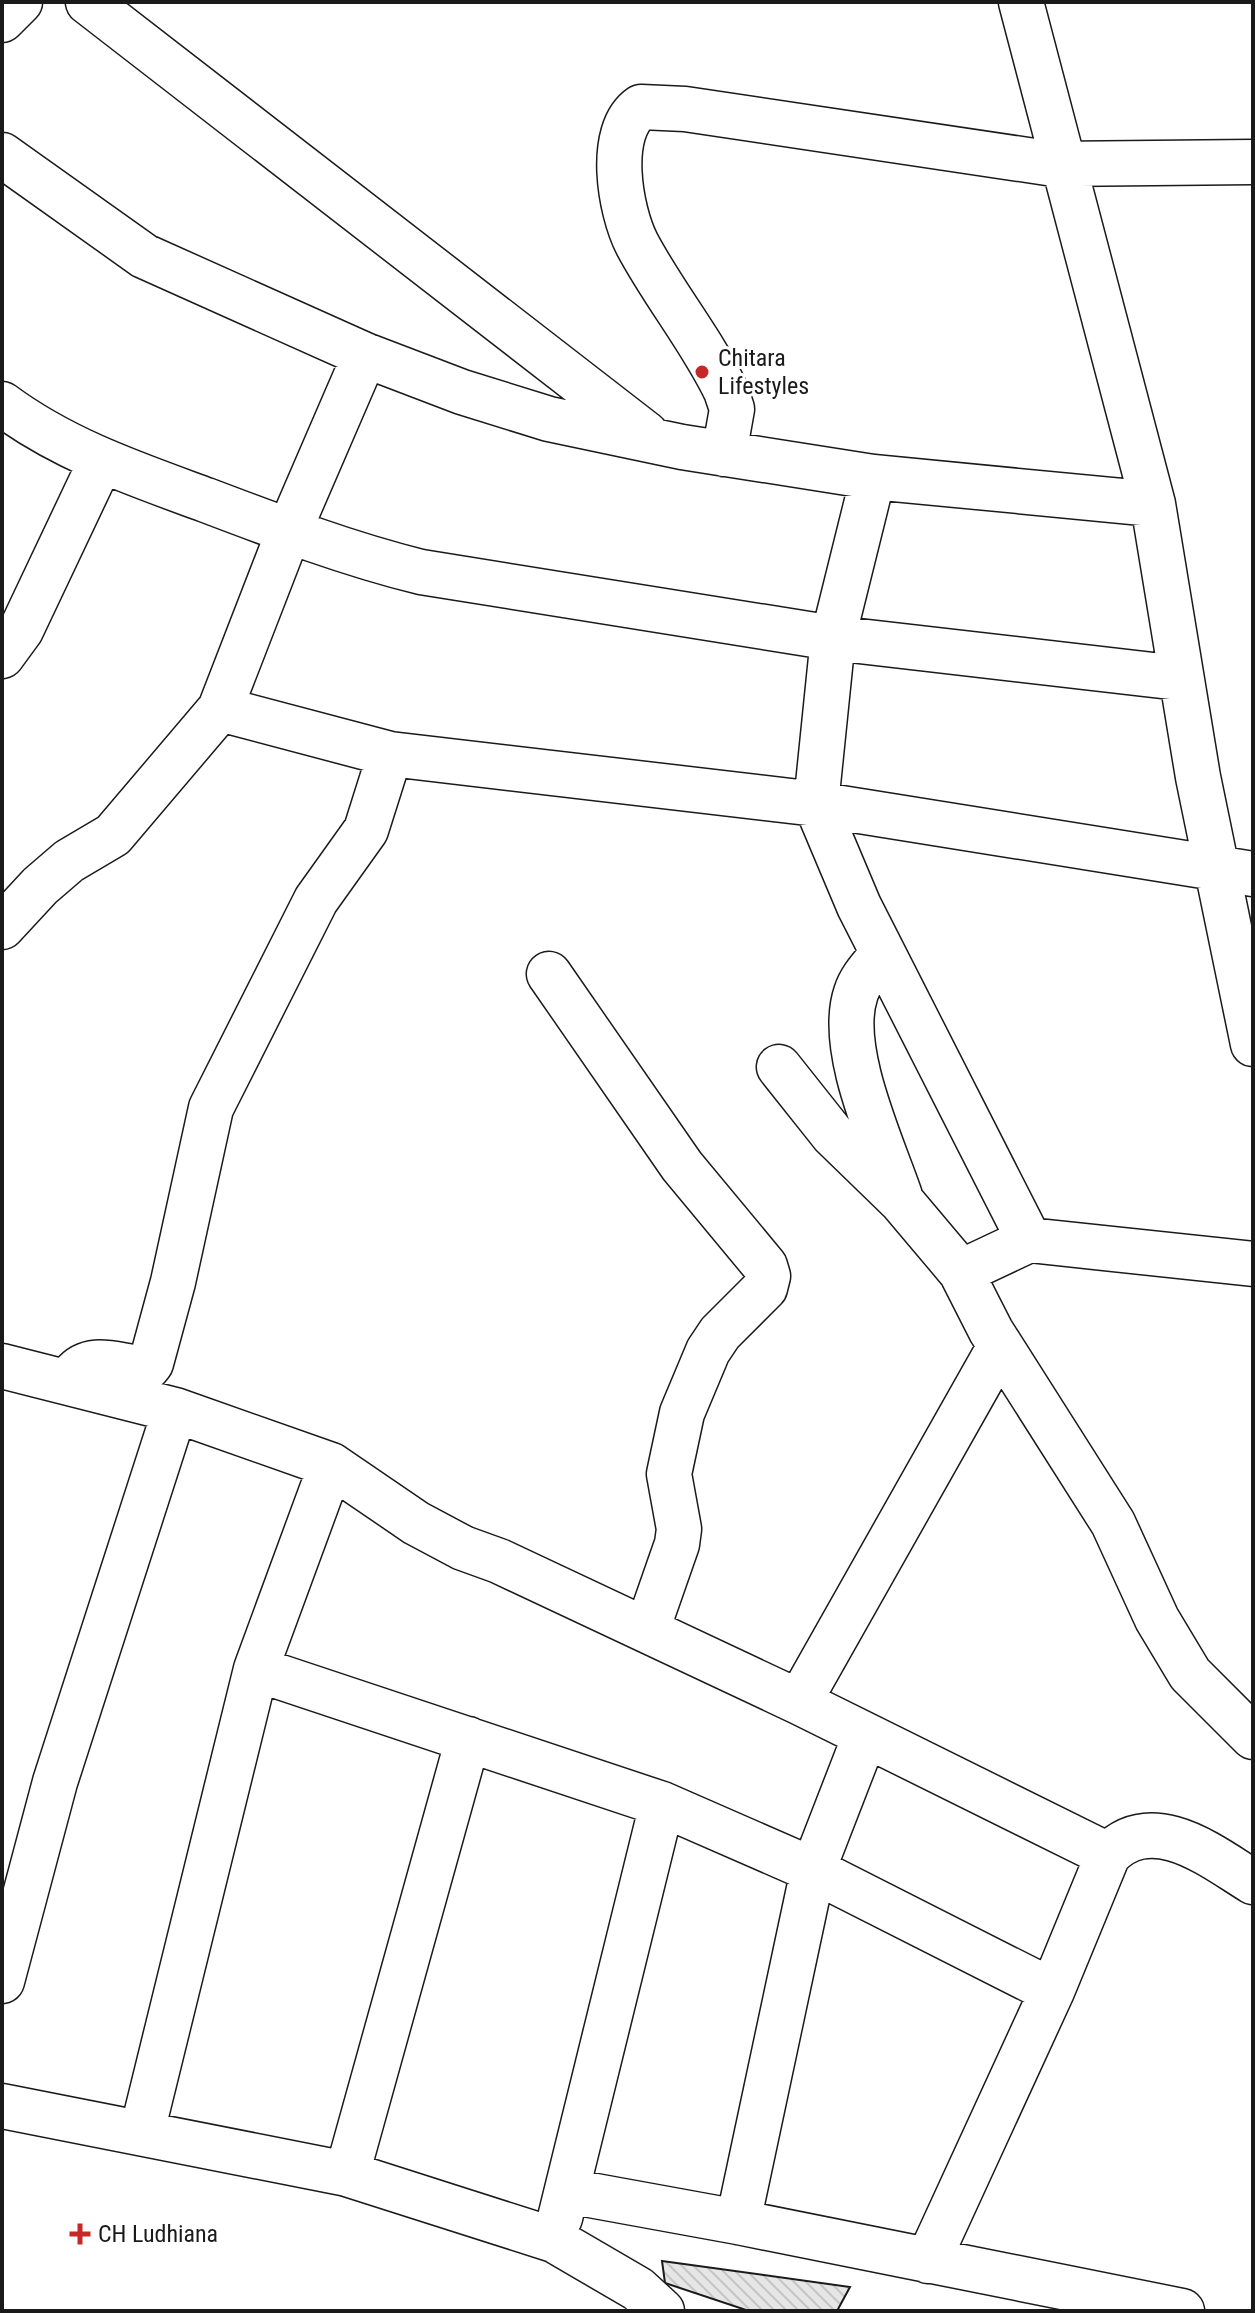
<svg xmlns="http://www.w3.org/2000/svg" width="1255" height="2313" viewBox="0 0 1255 2313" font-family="'Roboto Condensed',sans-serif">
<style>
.building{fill:url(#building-back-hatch);stroke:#1a1a1a;stroke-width:2}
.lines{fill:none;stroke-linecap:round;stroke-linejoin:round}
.minor-casing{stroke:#1a1a1a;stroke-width:47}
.minor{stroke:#fff;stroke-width:44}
.poi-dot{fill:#c62828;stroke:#fff;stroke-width:3}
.labels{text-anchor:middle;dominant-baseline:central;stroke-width:6;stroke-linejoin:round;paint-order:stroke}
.poi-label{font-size:24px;fill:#1a1a1a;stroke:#fff;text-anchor:start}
</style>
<defs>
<pattern id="building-back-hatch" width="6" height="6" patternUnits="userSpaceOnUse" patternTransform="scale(2)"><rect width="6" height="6" fill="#e6e6e6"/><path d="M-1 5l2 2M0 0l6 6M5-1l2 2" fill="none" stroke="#c5c5c5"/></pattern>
</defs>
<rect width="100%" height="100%" fill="#fff"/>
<!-- building -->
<path class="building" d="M662,2261l188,26 -13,24h-88l-84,-28z"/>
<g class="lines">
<defs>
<path id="minor" d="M88,2l558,432
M1021,2l132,502 45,273 55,267
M2,20l18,-18
M2,155l142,101 221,99 97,37 87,27 133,28 191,30 280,27
M2,404c62,46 133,70 204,96 71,27 142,54 215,72l412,66 346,40
M724,454l8,-45 -6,-18c-25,-52 -62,-96 -89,-147 -17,-33 -31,-113 4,-137l44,2 369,55 199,-2
M873,477l-40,161 -17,166 43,102 170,334
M2,656l19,-26 80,-169
M220,709l69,-178 76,-176
M2,927l38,-41 29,-25 44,-26 107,-126 170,45 426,50 437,70
M883,953c-10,13 -22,24 -27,40 -19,55 26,150 44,203
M549,974l133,192 83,100 3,10 -3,12 -45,45 -12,18 -26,62 -13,61 10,55 -2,15 -30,86
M779,1067l54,68 69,67 59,70
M1253,1264l-224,-24 -68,32 30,59 122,192 44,96 33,55 63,63
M2,1366l173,44 156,55 85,58 47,25 36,13 300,141 309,153
M73,1375c19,-24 50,-6 74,-7l4,-5 22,-81 38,-174 105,-208 50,-70 24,-76
M256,1669l75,-204
M799,1702l201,-356
M2,1981l53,-199 120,-372
M2,2106l345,68 207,66 84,49 24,22
M142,2132l114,-463 406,135 151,66 239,121
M347,2174l121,-435
M568,2191l170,31 444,89
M560,2218l102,-414
M738,2222l75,-352 52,-134
M928,2261l124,-270 56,-136c45,-46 103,1 145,27"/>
</defs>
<!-- minor casing -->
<use href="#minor" class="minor-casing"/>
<!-- minor -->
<use href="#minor" class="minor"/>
</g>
<!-- markers -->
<g class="poi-dot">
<circle cx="702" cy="372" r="8"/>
<path d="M76 2222h8v8h8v8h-8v8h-8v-8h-8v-8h8z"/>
</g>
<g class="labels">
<!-- poi labels -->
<g class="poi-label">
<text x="718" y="358">Chitara<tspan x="718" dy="28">Lifestyles</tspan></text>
<text x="98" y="2234">CH Ludhiana</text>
</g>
</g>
<!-- border -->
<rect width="1255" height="2313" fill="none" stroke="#1a1a1a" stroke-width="8"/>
</svg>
